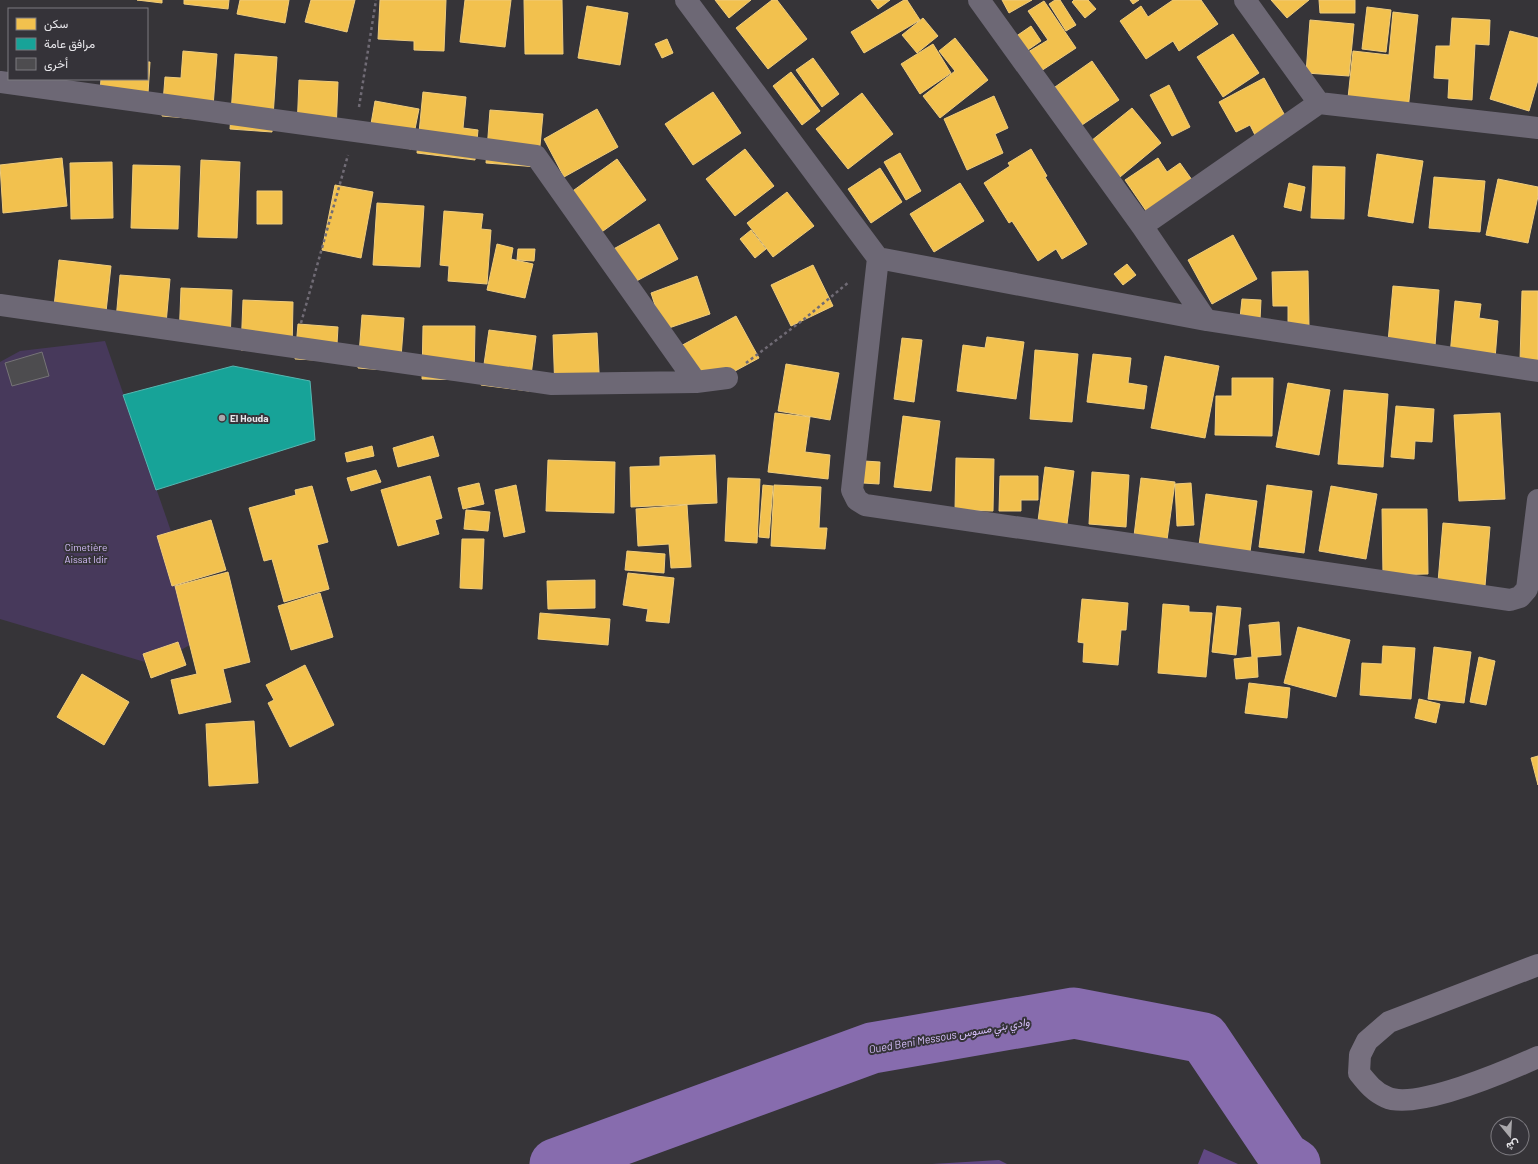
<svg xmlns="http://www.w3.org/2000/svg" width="1538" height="1164" viewBox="0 0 1538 1164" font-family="Barlow,Vazirmatn,sans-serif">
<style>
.green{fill:#47395b}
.forest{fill:#614883}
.homes{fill:#f2c14e;stroke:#efcc7d}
.public{fill:#17a398;stroke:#56b7b1}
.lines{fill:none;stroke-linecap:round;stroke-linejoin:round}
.river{stroke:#876cae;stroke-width:51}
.building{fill:#4d4c4f;stroke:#767477}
.path{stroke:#706b75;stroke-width:2.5;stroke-dasharray:3 3;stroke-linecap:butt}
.minor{stroke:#6d6875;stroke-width:22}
.major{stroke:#77707f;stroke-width:22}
.poi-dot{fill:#aaa8ac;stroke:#353339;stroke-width:1.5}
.labels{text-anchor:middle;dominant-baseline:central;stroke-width:4;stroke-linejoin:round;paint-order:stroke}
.poi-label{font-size:10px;font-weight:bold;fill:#e8e7eb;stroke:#353339;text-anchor:start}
.park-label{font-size:10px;fill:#d7c0fc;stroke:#353339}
.water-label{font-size:11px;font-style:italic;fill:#d5bef9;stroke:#353339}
</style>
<rect width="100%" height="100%" fill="#363438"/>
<!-- green -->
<path class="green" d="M105,341l102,294 -52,30 -155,-46v-257l20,-11z"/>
<!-- forest -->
<path class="forest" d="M1204,1149l34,15h-40z
M999,1160l8,4h-75z"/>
<!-- homes -->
<path class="homes" d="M137,0h25v3z
M184,0h45l-1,9 -44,-5z
M240,0h49l-4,23 -48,-9z
M311,0h44l-8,32 -42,-10z
M380,0h66l-2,51 -30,-1v-9l-36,-2z
M465,0h46l-6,47 -45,-5z
M524,0h38l1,54h-38z
M715,0h36l-22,18z
M772,0h5l30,39 -39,30 -32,-41z
M871,0h19l-12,9z
M904,0h3l13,20 -56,33 -13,-21z
M1002,0h30l-23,13z
M1055,0h5l16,25 -10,6 -17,-27z
M1074,0h14l8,9 -11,9 -13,-16z
M1130,0h9l-6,4z
M1173,0h28l17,24 -39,27 -6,-10 -27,18 -26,-38 21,-15 7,11z
M1271,0h38l-22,18z
M1319,0h36v13h-35z
M1044,1l32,47 -35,23 -13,-19 20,-12 -20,-29z
M587,6l41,7 -8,52 -42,-7z
M1367,7l24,3 -5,42 -24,-3z
M1393,12l25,3 -10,95 -60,-12 5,-47 36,4z
M923,18l15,18 -21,17 -15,-18z
M1452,18l38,2 -1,25 -14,-1 -3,56 -24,-2 1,-19 -15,-1 2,-32h14z
M1310,20l44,4 -5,52 -43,-3z
M1031,26l10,15 -16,11 -10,-15z
M1510,31l28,7v42l-9,31 -39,-12z
M1233,34l26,39 -36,24 -26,-40z
M955,38l33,42 -48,38 -17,-22 32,-25 -16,-20z
M667,39l6,14 -11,5 -7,-14z
M933,44l18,29 -31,21 -19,-30z
M183,51l34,3 -5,66 -50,-4 3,-39 16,1z
M235,54l42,3 -5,75 -42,-3z
M813,58l26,36 -17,13 -26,-37z
M1092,61l27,39 -37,25 -27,-38z
M147,62h3l-3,47 -48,-4 2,-26h46z
M791,72l29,39 -18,14 -29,-39z
M1264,78l24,43 -31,18 -7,-14 -14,7 -17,-30z
M299,80l39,2 -2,50 -39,-2z
M1169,85l21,42 -18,9 -22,-41z
M423,92l43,5 -3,31 15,2 -3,30 -58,-7z
M713,92l28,41 -48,32 -28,-41z
M862,93l31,41 -45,35 -32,-40z
M994,96l14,32 -13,6 8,19 -36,17 -23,-51z
M375,101l44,8 -8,40 -43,-8z
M1132,108l29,35 -41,34 -29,-36z
M597,109l21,38 -54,30 -20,-38z
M490,110l53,4 -5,53 -52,-4z
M745,149l29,37 -39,30 -29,-37z
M1031,149l16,27 -2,1 42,67 -25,15 -6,-10 -18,12 -26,-40 -3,2 -25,-40 26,-17 -2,-3z
M900,153l21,38 -15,9 -22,-38z
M1377,154l46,7 -10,62 -45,-7z
M62,158l5,48 -64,7 -3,-48z
M1158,158l9,14 13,-9 17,24 -46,31 -26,-38z
M617,159l29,41 -54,39 -29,-41z
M201,160l39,2 -3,76 -39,-1z
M112,162l1,56 -42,1 -1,-56z
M133,165l47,1 -2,63 -47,-1z
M1313,166l32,1 -1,52 -33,-1z
M880,168l22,34 -31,21 -23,-34z
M1434,177l51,4 -5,51 -51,-4z
M1498,179l40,8v9l-10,47 -42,-8z
M960,183l24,38 -50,31 -24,-38z
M1289,183l16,4 -4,24 -17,-4z
M335,185l38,7 -12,66 -39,-8z
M257,191h25v33h-25z
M787,192l27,34 -41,31 -26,-34z
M377,203l47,3 -4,61 -47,-2z
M444,211l39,3 -2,15 10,1 -4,54 -39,-3 1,-15 -9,-1z
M659,224l19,35 -51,27 -19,-34z
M751,230l15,19 -11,9 -15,-19z
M1233,235l24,44 -45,25 -24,-44z
M497,244l16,4 -2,11 22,5 -8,34 -38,-8z
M518,249h17l-1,12 -17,-1z
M59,260l52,6 -6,55 -52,-5z
M1127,264l9,11 -13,10 -9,-11z
M813,265l20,41 -42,20 -20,-41z
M1308,271l1,55h-21v-20h-15l-1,-34z
M120,275l50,4 -5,56 -50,-4z
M697,276l13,38 -47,16 -12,-37z
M1393,286l46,4 -4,56 -47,-4z
M181,288l51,2 -2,51 -51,-2z
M1522,291h16v71l-18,-1z
M1242,299l19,1 -1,20 -20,-2z
M243,300l50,2 -1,50 -51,-2z
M1455,301l26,3 -2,14 19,3 -3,38 -45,-4z
M362,315l42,3 -4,53 -42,-3z
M736,316l23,42 -59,32 -23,-42z
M298,324l40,3 -2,34 -41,-2z
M423,326h52l-1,54 -52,-1z
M489,330l47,6 -7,55 -48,-6z
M597,333l3,58 -45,1 -2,-57z
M987,337l37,5 -8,57 -59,-8 6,-46 22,3z
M902,338l20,2 -8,62 -20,-3z
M1035,350l43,4 -6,68 -42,-3z
M1093,354l38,4 -3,25 19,3 -3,23 -57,-7z
M1165,356l54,10 -14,72 -54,-10z
M786,364l53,9 -9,47 -52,-9z
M1232,378h41l-1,58 -57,-1 1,-39h16z
M1288,383l42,7 -11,65 -43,-8z
M1344,390l44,4 -5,73 -45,-3z
M1396,406l38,3 -2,33 -17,-1 -1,18 -23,-2z
M775,413l35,4 -5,35 25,3 -2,24 -60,-7z
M1500,413l5,86 -46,2 -5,-86z
M903,416l37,5 -9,70 -37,-4z
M433,436l6,20 -41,11 -5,-19z
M372,446l2,10 -27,6 -2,-9z
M715,455l2,48 -86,4 -1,-40 30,-1v-9z
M956,458l38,1 -1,52 -38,-1z
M548,460l67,2 -1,51 -68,-2z
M864,461l16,1 -1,22 -16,-1z
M1045,467l29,4 -7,53 -29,-3z
M376,470l5,12 -30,9 -4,-13z
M1092,472l37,3 -3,52 -37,-3z
M430,476l12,42 -7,2 4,14 -41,12 -17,-56z
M1000,476h38v24h-17v11h-22z
M728,478l32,1 -3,64 -32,-2z
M1141,478l34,4 -8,58 -33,-4z
M479,483l5,21 -21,5 -5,-21z
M1191,483l3,42 -17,1 -2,-42z
M516,485l9,47 -21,5 -9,-47z
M763,485l10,1 -4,52 -10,-1z
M774,485l47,2 -2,41h8l-2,21 -54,-3z
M1267,485l45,6 -8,62 -45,-6z
M312,486l16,56 -11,3 12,44 -45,13 -12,-43 -8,2 -15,-53 47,-13 -1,-5z
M1331,486l46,8 -11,65 -47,-8z
M1206,494l51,7 -7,51 -51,-7z
M687,505l4,62 -20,1 -2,-24 -31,2 -2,-37z
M1382,509h45l1,65 -45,1z
M466,510l24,2 -2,19 -24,-2z
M211,520l15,50 -54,16 -15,-50z
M1443,523l47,4 -5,59 -47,-4z
M462,539h22l-2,50 -22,-1z
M627,551l38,3 -1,19 -39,-3z
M228,572l22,90 -27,7 8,33 -52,12 -8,-34 26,-6 -22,-88z
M628,573l46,5 -5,45 -23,-2 2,-12 -25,-4z
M595,580v28l-47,1 -1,-28z
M320,593l13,44 -42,13 -13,-44z
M1082,599l46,4 -2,27h-5l-3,35 -35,-3 1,-19 -6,-1z
M1163,604l26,2v6l23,1 -6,64 -48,-4z
M1217,606l24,2 -5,47 -24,-3z
M540,613l70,6 -2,26 -70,-6z
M1279,622l2,33 -24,2 1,20 -22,2 -2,-20 18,-2 -3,-32z
M1298,627l52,13 -14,57 -52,-14z
M178,642l8,23 -35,13 -8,-24z
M1383,646l32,2 -4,51 -51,-4 2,-32 20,1z
M1434,647l37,5 -7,51 -36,-4z
M1479,657l16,4 -9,44 -16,-3z
M305,665l29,60 -44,22 -22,-44 6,-3 -8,-15z
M82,674l47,28 -25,43 -47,-28z
M1249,683l41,5 -3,30 -42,-5z
M1419,699l21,5 -4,19 -21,-5z
M254,721l4,62 -49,3 -3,-62z
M1538,756v29l-7,-27z"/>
<!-- public -->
<path class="public" d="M233,366l77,15 5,59 -159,50 -33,-95z"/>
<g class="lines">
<!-- river -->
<path class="river" d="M555,1164l317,-116 202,-35 130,25 80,119 11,7"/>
</g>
<!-- building -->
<path class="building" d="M42,352l7,24 -37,10 -7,-23z"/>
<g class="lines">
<!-- path -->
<path class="path" d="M359,107l17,-107
M301,323l47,-168
M746,363l57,-43 46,-38"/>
<!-- minor -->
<path class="minor" d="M686,0l192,258 -26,232 5,10 8,5 645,95 10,-3 7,-8 11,-89
M979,0l163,226 64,94
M1245,0l74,103 219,25
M0,82l536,74 160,226
M1142,226l177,-123
M878,258l328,62 332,51
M0,305l552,79 144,-2 31,-4"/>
<!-- major -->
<path class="major" d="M1538,965l-149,57 -22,19 -7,14 -1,18c8,10 15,19 27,24 29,14 123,-27 152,-40"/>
</g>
<!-- markers -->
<circle class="poi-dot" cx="222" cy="418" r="4"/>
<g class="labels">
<!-- poi labels -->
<g class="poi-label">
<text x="230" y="418">El Houda</text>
</g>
<!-- park labels -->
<g class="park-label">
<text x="86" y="547">Cimetière<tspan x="86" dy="12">Aissat Idir</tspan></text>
</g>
<!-- water labels -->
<g class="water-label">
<text transform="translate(949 1035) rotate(-10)">Oued Beni Messous وادي بني مسوس</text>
</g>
</g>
<!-- legend -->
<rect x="8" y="8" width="140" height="72" fill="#353339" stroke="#7d7b80"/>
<rect x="16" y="18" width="20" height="12" fill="#f2c14e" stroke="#7d7b80"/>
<text x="44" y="28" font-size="12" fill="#e8e7eb">سكن</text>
<rect x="16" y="38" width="20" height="12" fill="#17a398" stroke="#7d7b80"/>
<text x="44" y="48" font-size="12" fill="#e8e7eb">مرافق عامة</text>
<rect x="16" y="58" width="20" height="12" fill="#4d4c4f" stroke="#7d7b80"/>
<text x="44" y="68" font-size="12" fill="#e8e7eb">أخرى</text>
<!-- north arrow -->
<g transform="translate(1510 1136) rotate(162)"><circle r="19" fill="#353339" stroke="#7d7b80"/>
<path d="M0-3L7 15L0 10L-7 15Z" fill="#aaa8ac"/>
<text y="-6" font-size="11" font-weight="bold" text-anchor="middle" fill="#e8e7eb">ش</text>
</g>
</svg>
